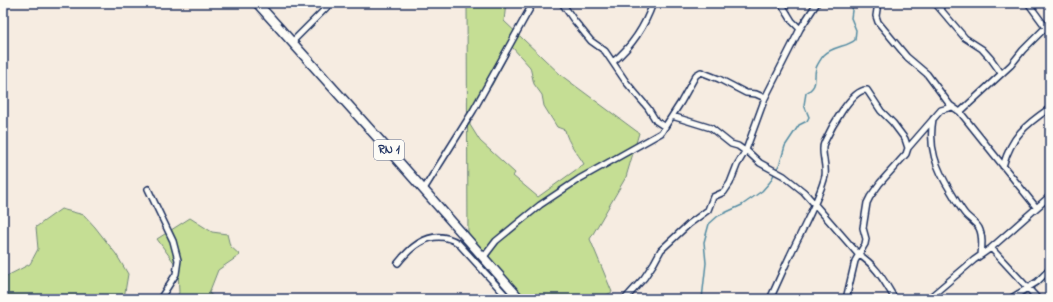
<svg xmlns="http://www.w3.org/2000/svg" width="1053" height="302" viewBox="0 0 1053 302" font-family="'Indie Flower',sans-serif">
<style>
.green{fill:#c5de94;stroke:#708679;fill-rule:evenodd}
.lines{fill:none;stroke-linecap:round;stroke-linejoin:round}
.stream{stroke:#528ba2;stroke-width:1.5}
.minor-casing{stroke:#1b2f5e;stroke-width:8}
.primary-casing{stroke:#1b2f5e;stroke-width:11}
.minor{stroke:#fdfcf7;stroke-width:5}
.primary{stroke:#fdfcf7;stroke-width:8}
.labels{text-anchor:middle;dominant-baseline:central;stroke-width:3.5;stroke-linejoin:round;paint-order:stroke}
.shield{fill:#fdfcf7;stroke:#5f6c8c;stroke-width:1}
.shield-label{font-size:12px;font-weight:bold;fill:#1b2f5e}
</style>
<rect width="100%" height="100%" fill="#f6ece1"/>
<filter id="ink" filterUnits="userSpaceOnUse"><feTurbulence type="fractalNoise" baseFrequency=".025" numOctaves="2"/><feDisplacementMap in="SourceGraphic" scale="8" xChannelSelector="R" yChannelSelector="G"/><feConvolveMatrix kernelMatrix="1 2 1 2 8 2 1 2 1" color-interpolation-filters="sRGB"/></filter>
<g filter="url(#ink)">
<!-- green -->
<path class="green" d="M467,3h39l-2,18 58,55 77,57 -13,44 -36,62 22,53 -13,7h-83l-48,-53zM512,47l18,20 4,17 8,11 2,11 13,21 8,3c3,14 12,22 19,34l-46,33 -25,-21 2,-3 -35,-32 -10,-16v-11l22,-29z
M61,209l23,6 11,12 21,27 12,20 -4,24 2,1h-123v-21l27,-14 8,-15 -2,-22z
M190,218l22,14 15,2 3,12 10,9 -22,15 -9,23 7,6h-44l7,-6 -1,-25 -21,-29z"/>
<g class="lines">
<!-- stream -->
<path class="stream" d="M702,299l4,-36 -2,-21 5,-18 9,-8 24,-11 20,-14 8,-9 10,-19 5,-17 14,-21 8,-4 2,-4 -5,-12 2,-12c13,-8 7,-13 10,-25 1,-3 6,-11 8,-13 9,-9 23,-8 31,-15l1,-10 -5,-12 2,-15"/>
<defs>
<path id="minor" d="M562,3l11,16 18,22 14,10 21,31 22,26 8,13 9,6
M781,3l11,18 8,8
M878,3l-2,13 2,6 29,35 20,17 23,31 10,7 76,95
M935,3l30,35 17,11 9,10 10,14
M1028,3l22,30
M292,42l39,-39
M613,62c18,-15 32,-36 40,-59
M960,112l51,-47 12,-15 23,-23
M672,116l39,12 20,16 7,2 7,5
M933,119c-5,28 3,49 18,73 5,8 9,16 15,23 4,4 10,8 13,13 4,8 3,18 2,27
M908,148l33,-38 11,-3
M746,150l14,13 24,13 20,16 54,62c19,12 26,27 37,45
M1003,166c9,-30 22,-41 47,-58
M148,189l25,52 5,19 -2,14 -16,25
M424,189l49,-78 60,-108
M991,248l47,51
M483,258l13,-17 44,-36 39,-26 82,-46 20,-31 15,-27 5,-3 18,7 27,14 10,1 9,4
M398,263c15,-19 36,-35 60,-20l51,56
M625,299l19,-21 10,-15 7,-13 28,-26 19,-14 5,-13 11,-5 6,-9 7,-18 9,-15 19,-52 35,-69 17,-26
M770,299c10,-21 19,-43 30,-64 9,-19 20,-39 25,-59 2,-12 -5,-25 -1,-33 6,-13 28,-55 43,-53l14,21 12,12 12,16 3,9 -2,6 -26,29 -10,14 -3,6 -4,25 3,11 -1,5 -10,17 -9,38
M928,299l46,-39 17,-12 59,-52
M1010,299l27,-17 13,-13"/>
<path id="primary" d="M257,3l136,152 127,144"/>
</defs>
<!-- minor casing -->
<use href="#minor" class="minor-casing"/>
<!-- primary casing -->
<use href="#primary" class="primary-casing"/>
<!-- minor -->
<use href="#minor" class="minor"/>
<!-- primary -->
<use href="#primary" class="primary"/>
</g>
</g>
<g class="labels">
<!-- shield labels -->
<rect class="shield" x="374" y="140" width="30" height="20" rx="3"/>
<g class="shield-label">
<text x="389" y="150">RN 1</text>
</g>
</g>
<!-- margin -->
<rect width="1053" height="302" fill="none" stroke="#fdfcf7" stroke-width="16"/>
<rect x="8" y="8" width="1037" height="286" fill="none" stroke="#1b2f5e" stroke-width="1.5" filter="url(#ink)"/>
</svg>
